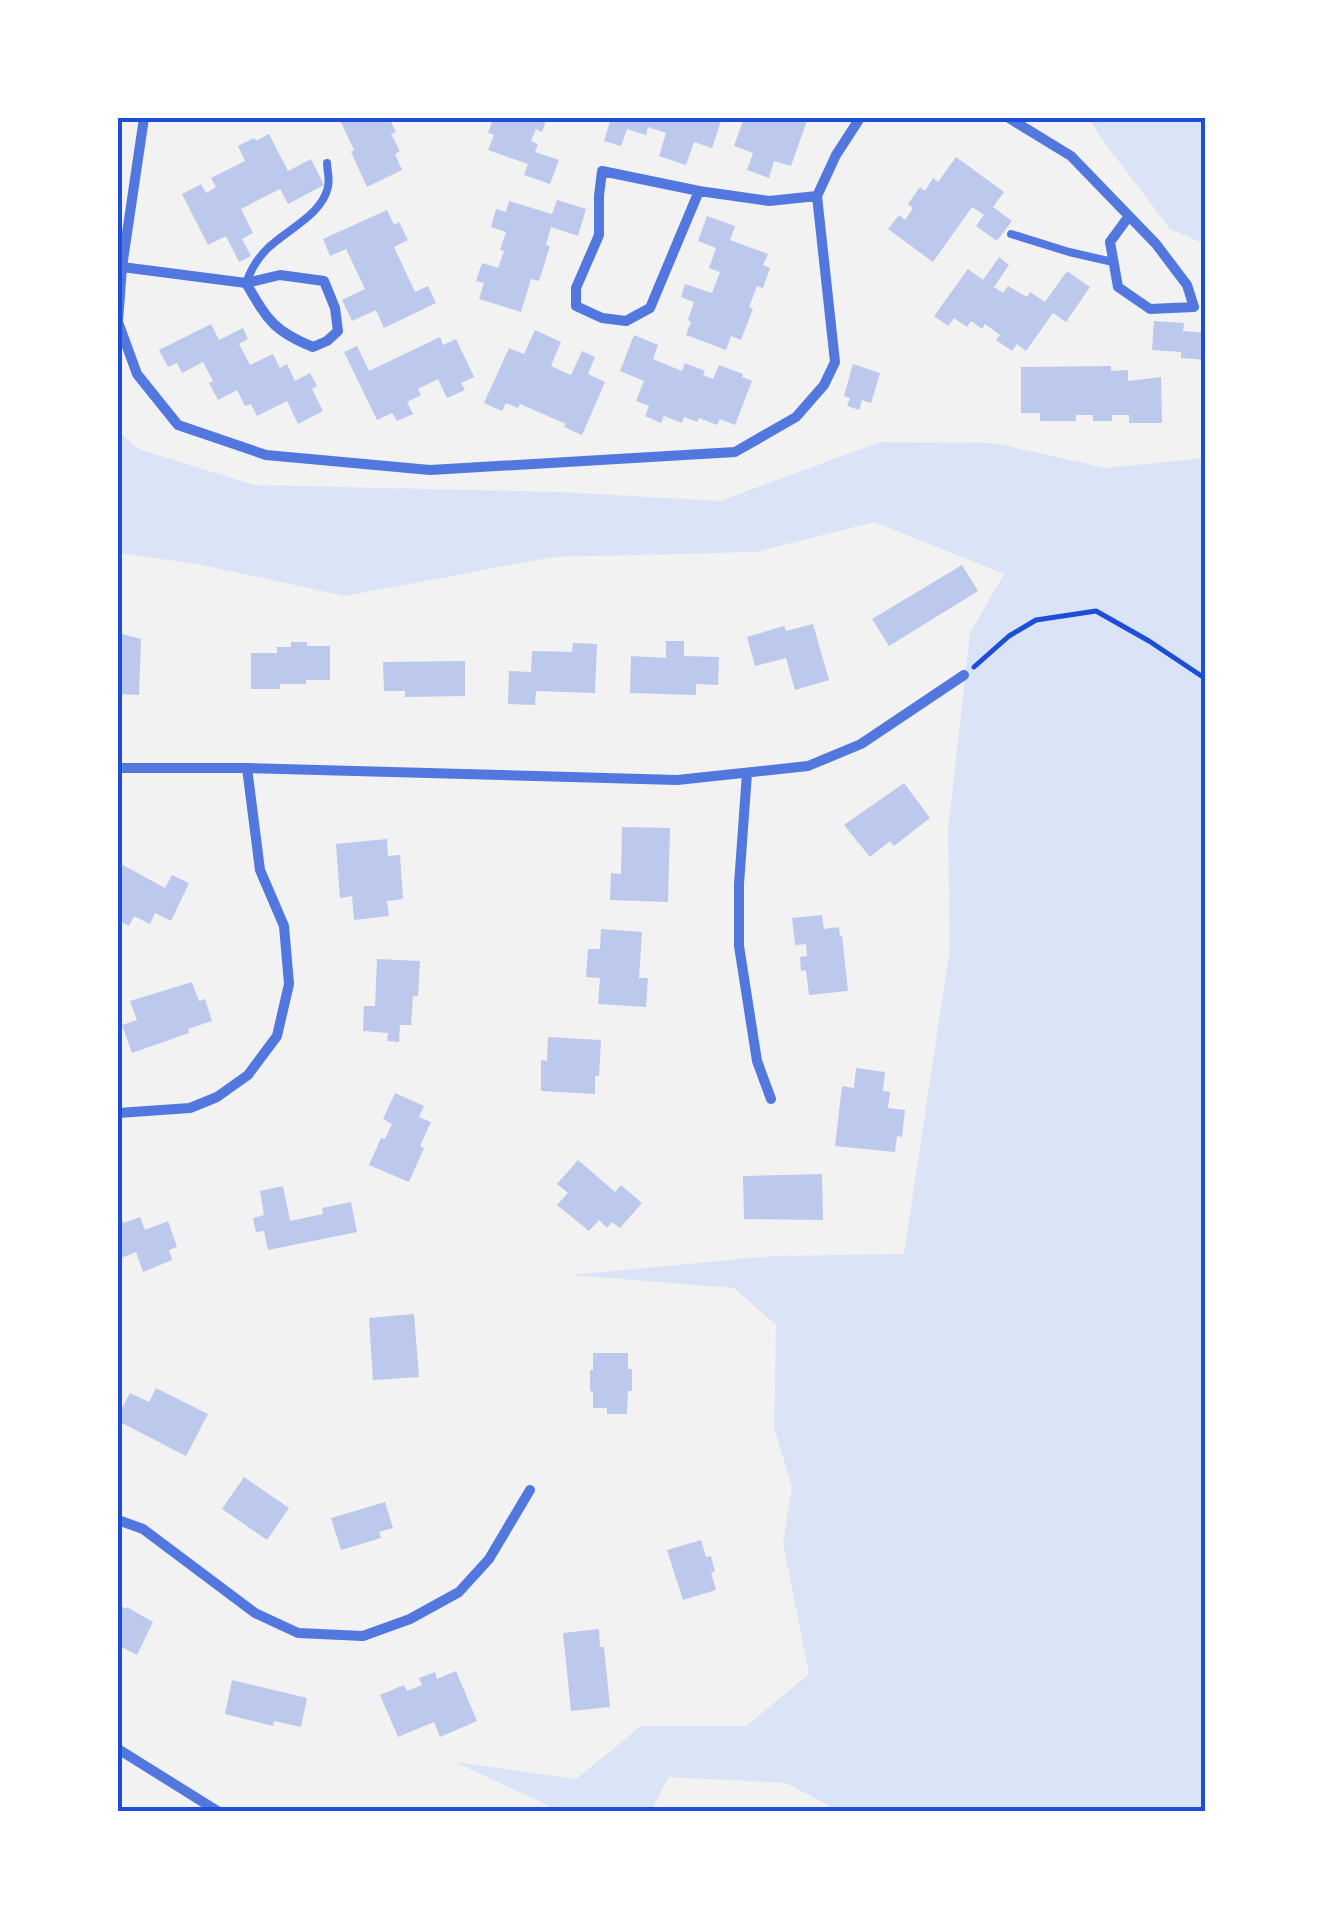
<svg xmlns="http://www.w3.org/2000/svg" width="1323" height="1929" viewBox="0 0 1323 1929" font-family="'Asap Condensed',sans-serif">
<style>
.green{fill:#dbe4f7}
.building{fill:#bdc9ec}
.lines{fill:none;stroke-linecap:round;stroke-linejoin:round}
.path{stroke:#1d4ed8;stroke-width:5}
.service{stroke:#5277de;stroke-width:8}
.minor{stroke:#5277de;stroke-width:10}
.neatline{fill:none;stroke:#1d4ed8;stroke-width:4}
</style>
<rect width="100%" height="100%" fill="#f2f2f2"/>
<!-- green -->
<path class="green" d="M1089,118h116v126l-35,-15 -72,-95z
M118,431l21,18 115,36 307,7 159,9 160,-59 114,1 112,25 99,-10v1353h-366l-53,-28 -117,-6 -18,34h-91l-105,-49 121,17 65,-53h105l63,-52 -26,-131 9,-56 -18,-60 2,-102 -42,-37 -164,-13 203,-19 131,-2 46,-307 -2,-117 22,-197 34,-59 -130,-52 -119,30 -202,5 -208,39 -148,-32 -79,-11z"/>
<!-- building -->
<path class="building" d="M339,118h50l7,14 -5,2 9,17 -5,3 7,16 -35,17 -16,-35 3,-2z
M493,118h54l-5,14 -6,-3 -5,12 7,3 -3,8 24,8 -9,24 -26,-9 4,-11 -40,-14 6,-15 -6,-2z
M611,118h111l-10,30 -18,-6 -8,23 -27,-9 7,-23 -18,-6 -2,8 -19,-6 -6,17 -17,-5z
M744,118h64l-17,48 -17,-5 -5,17 -22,-8 6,-17 -19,-7z
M269,134l19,37 23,-12 13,26 -36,19 -8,-15 -39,20 12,24 -11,6 9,17 -12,6 -13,-26 -18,9 -26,-51 19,-10 5,9 10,-6 -5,-9 34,-17 -7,-15 16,-8 2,3z
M956,157l48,35 -11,15 19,14 -15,20 -21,-15 8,-11 -12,-8 -39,55 -45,-33 11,-14 6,5 8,-12 -5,-4 12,-17 5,4 8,-13 5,4z
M557,200l29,9 -8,27 -27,-9 -5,18 4,1 -11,35 -8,-2 -10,33 -42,-13 5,-16 -8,-2 6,-18 16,5 6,-17 -4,-1 6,-18 -15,-5 5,-18 10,3 3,-11 43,13z
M387,210l7,15 5,-3 9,18 -14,7 21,45 13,-6 8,17 -52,25 -8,-18 -24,11 -10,-21 23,-11 -19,-40 -16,7 -7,-17z
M707,216l28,10 -5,14 38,14 -5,11 7,3 -7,20 -6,-2 -8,21 4,2 -12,31 -10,-4 -5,14 -40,-15 5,-13 -3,-2 6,-18 -13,-5 4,-13 27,9 8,-21 -11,-4 7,-20 -18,-7z
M999,257l10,8 -15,22 9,6 5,-7 19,11 3,-5 15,10 22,-31 23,16 -24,35 -13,-9 -27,38 -9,-7 -5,7 -16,-11 4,-5 -15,-11 -3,5 -11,-8 -4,6 -13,-9 -6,8 -14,-10 34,-47 15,11z
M1154,321l30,2 -1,8 23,2v27l-25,-2v-6l-29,-2z
M211,324l8,16 24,-12 5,11 -9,5 11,21 23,-11 7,14 7,-4 8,17 15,-8 7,13 -5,3 11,22 -25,13 -11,-23 -30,15 -6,-12 -6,2 -8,-16 -19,10 -9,-17 4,-2 -10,-19 -21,11 -5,-10 -9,4 -9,-17z
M535,330l26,12 -10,24 20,9 11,-24 13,6 -7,17 17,8 -23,53 -18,-8 2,-3 -46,-20 -2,4 -12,-5 -4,8 -18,-8 25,-55 15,6z
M634,335l24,10 -5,14 29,12 3,-8 20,8 -2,4 10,4 6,-14 24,9 -1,3 10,4 -17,44 -15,-6 -3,6 -18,-7 -2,4 -13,-5 -2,6 -18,-7 -3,7 -16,-7 4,-10 -13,-5 8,-20 -24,-10z
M440,337l3,8 13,-6 18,38 -13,6 4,7 -18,8 -9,-19 -20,10 3,6 -14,7 6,12 -16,7 -5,-8 -15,7 -33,-68 13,-6 12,25z
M853,364l27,9 -9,30 -9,-3 -3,10 -12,-4 3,-8 -6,-2z
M1111,366v5l17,-1v11l33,-4 1,46h-33v-8h-17v6h-19v-6h-17v6h-36v-8h-19v-46z
M962,565l16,26 -89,55 -17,-27z
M813,624l16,56 -34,10 -9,-32 -31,8 -8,-29 37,-11 2,5z
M118,633l23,6 -2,56 -21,-1z
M666,641h18v15l35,1 -1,28 -22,-1v11l-66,-2 1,-37 35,2z
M291,642h16v4h23v34h-24v4h-26v5h-29v-36h26v-6h14z
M573,643l24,1 -2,49 -59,-2 -1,14 -27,-1 1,-33 22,1 1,-21 40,1z
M465,661v35l-60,1v-6h-21l-1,-29z
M904,783l26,35 -36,28 -4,-5 -20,16 -26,-32z
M622,827l48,1 -2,74 -58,-2 1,-27 10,1z
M387,839l1,17 12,-1 3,44 -16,2 2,15 -35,4 -2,-24 -12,2 -4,-54z
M123,865l42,23 7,-13 17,8 -18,38 -16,-8 -5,11 -16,-8 -5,10 -11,-6v-43z
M822,915l2,14 15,-2 1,9h2l6,55 -39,4 -3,-25 -5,1 -1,-14 7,-1 -1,-12 -11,1 -3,-27z
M601,929l41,3 -3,46h9l-2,29 -48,-3 2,-26 -14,-1 2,-28h12z
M377,959l43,2 -2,35h-5l-2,29h-11l-1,17 -12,-1 1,-8 -25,-2 1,-25h11z
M192,982l7,19 6,-2 7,22 -24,8 1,4 -57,20 -10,-28 15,-5 -7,-19z
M548,1037l53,3 -2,36h-4v18l-54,-3v-31l6,1z
M856,1068l29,4 -2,19 7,1 -2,16 17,2 -3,27 -5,-1 -2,16 -60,-6 7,-60 12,2z
M395,1093l29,13 -5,11 12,5 -11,24 4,2 -15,34 -40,-17 12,-27 4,1 7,-15 -9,-5z
M578,1160l37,32 6,-7 21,18 -22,25 -8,-6 -5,6 -8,-8 -10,11 -32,-26 11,-12 -11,-9z
M822,1174l1,46 -79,-1 -1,-43z
M283,1186l7,35 33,-7 -1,-6 29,-6 6,30 -89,18 -4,-19 -8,1 -3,-14 11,-3 -4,-24z
M118,1209l5,14 17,-6 5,13 23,-9 9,26 -8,3 3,10 -29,12 -7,-20 -15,6 -3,-8z
M414,1314l5,63 -46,3 -4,-62z
M593,1353h35v16h4v22h-4l-1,23h-20v-6h-14v-16l-3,-1v-21h3z
M156,1388l52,26 -22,42 -68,-35v-5l12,-23 19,9z
M244,1477l45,31 -22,32 -45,-31z
M385,1502l8,26 -14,4 2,6 -40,12 -10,-32z
M701,1540l5,17 5,-1 4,16h-4l5,18 -33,10 -16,-50z
M118,1605l8,4 1,-2 26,15 -16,33 -19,-10z
M599,1629l1,18h4l6,60 -39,4 -8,-78z
M456,1671l21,50 -37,16 -6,-15 -36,15 -18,-42 24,-10 3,6 15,-6 -3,-7 16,-6 2,7z
M232,1680l75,18 -6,29 -27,-6 -1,5 -48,-12z"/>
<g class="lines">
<!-- path -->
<path class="path" d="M974,667l35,-31 27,-16 60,-9 53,30 57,38"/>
<!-- service -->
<path class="service" d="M1011,234l58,18 44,10
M246,283c5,-14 11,-24 21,-34 19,-19 55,-34 61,-62 2,-9 -1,-16 -1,-24"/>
<!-- minor -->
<path class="minor" d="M144,118l-22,149 -4,55 19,52 41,51 88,30 164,15 305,-18 61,-35 28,-32 11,-23 -18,-166 19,-41 24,-37
M1009,118l62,38 85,88 31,41 7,22 -44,2 -32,-22 -8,-45 19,-26
M602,171l97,20 -49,117 -24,13 -24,-3 -26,-12v-18l23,-53v-39z
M699,191l70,10 48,-5
M122,267l124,16 34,-8 44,6 11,27 3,23 -11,10 -14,6c-40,-16 -46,-28 -67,-64
M118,768h129l430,12 131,-14 53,-22 103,-69
M747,773l-8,111v62l18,115 14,38
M118,1113l72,-5 27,-11 31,-22 29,-39 12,-52 -5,-58 -24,-56 -13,-102
M118,1520l25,9 112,84 43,20 65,3 47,-17 49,-27 30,-33 41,-69
M118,1749l101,63"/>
</g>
<!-- border -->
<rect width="1323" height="1929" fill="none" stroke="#ffffff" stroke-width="240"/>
<rect x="120" y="120" width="1083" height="1689" class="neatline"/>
</svg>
